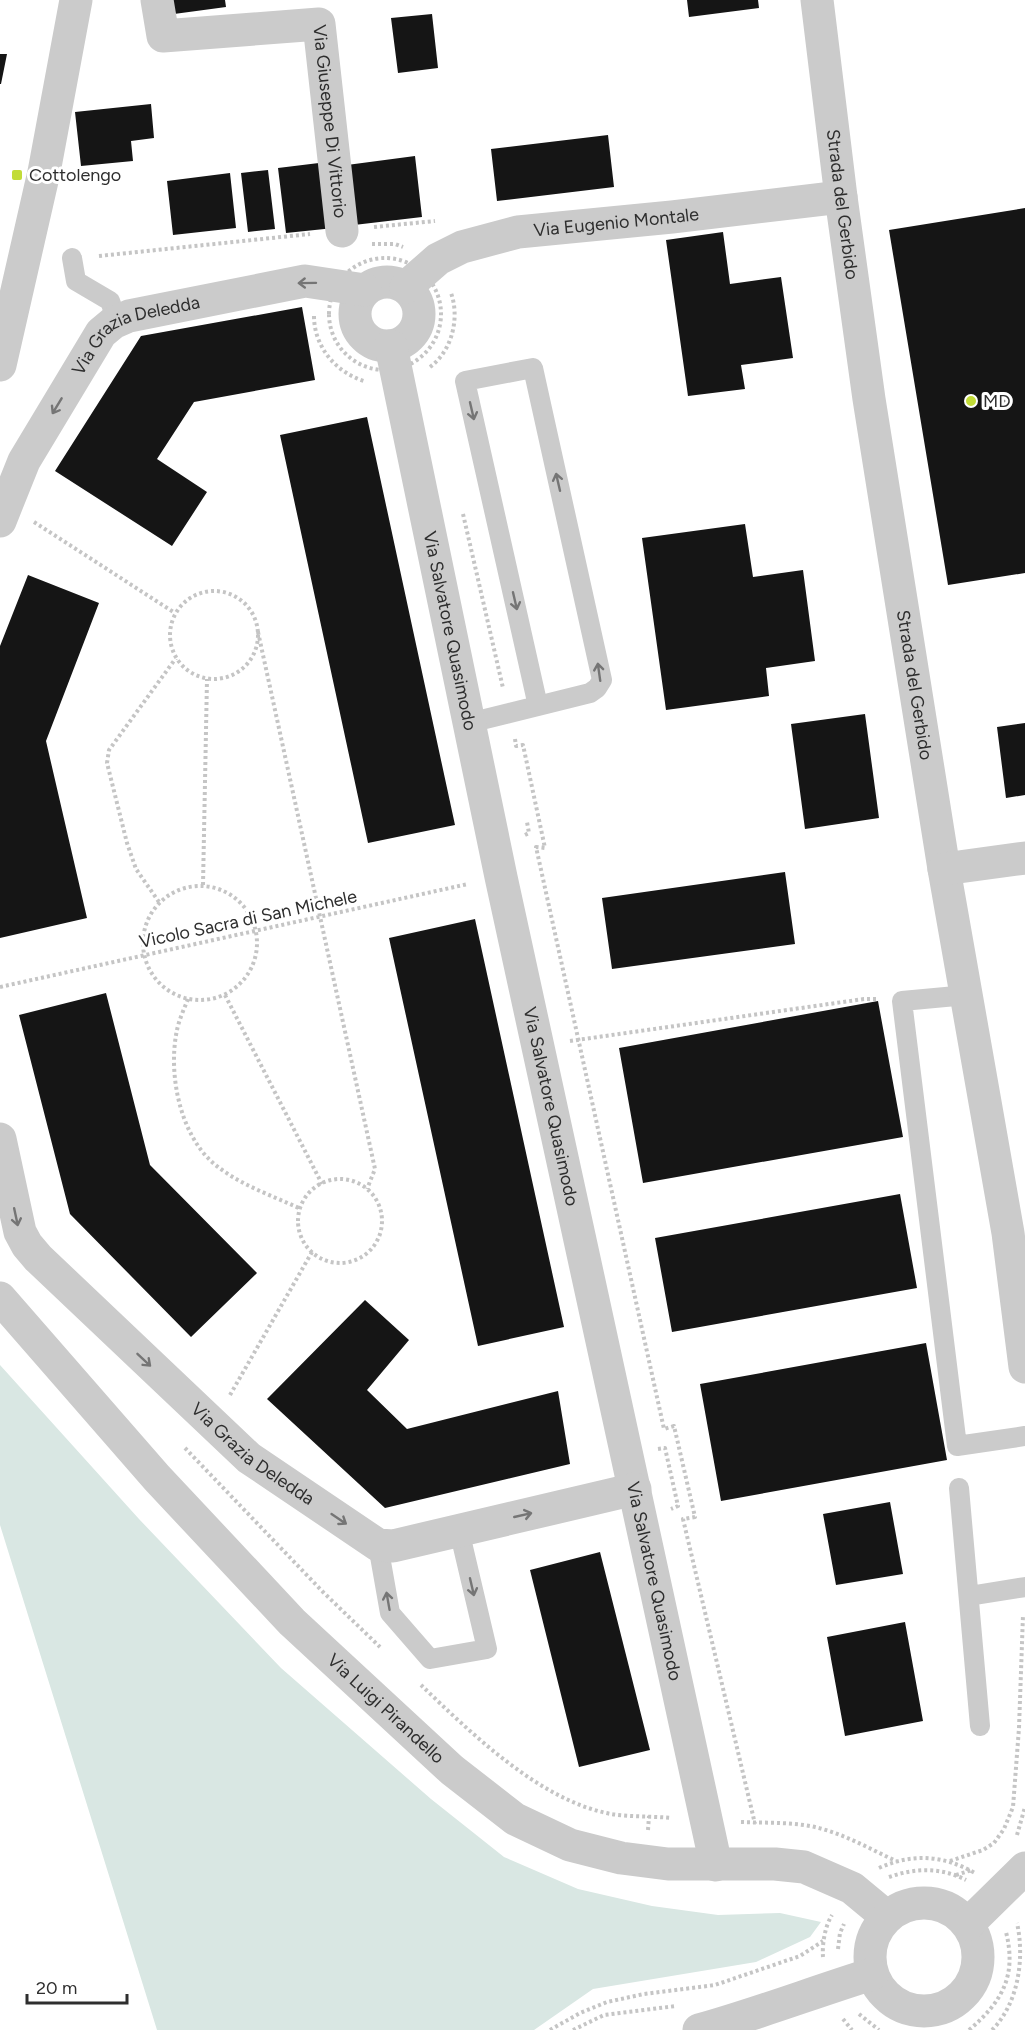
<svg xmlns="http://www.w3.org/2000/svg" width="1025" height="2030" viewBox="0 0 1025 2030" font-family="Figtree,sans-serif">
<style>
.green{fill:#d9e7e3}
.building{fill:#151515}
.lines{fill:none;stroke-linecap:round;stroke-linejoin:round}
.path{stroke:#c5c5c5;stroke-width:4;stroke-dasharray:3 3;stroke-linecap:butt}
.service{stroke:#cbcbcb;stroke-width:20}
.minor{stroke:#cbcbcb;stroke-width:33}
.tertiary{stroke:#cbcbcb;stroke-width:33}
.oneway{stroke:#757575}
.poi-dot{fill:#c2dc38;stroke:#fff;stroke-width:2}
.labels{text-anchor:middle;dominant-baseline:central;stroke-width:6;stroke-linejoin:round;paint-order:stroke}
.street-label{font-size:18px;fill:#2e2e2e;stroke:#fff}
.poi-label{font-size:18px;fill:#2e2e2e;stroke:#fff;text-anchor:start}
</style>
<rect width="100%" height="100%" fill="#fff"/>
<!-- green -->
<path class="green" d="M0,1365l139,154 142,149 150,131 73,58 74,32 74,17 66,9 62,-2 41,9 -11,15 -54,25 -163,27 -59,41h-377l-157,-505z"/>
<!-- building -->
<path class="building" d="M173,0h52l1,7 -52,7z
M687,0h71l1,8 -70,9z
M432,14l6,54 -40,5 -7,-55z
M0,54h7l-6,30h-1z
M151,104l3,34 -23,3 2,20 -52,5 -6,-54z
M608,135l6,52 -117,14 -6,-52z
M415,156l7,61 -68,8 -7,-60z
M327,162l7,66 -48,5 -8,-65z
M268,170l7,59 -27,3 -7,-59z
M230,173l6,55 -63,7 -6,-54z
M1025,208v365l-77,12 -59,-355z
M723,232l7,52 51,-7 12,81 -52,7 4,24 -57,7 -22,-156z
M302,307l13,73 -121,22 -37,57 50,33 -35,54 -117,-75 86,-135z
M367,417l88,408 -87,18 -88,-408z
M745,524l8,53 50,-7 12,91 -49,7 3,28 -103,14 -24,-172z
M28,575l71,28 -53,138 41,177 -87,20v-292z
M865,714l14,104 -74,11 -14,-105z
M1025,723v72l-19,3 -9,-71z
M785,872l10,72 -183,25 -10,-71z
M475,919l89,408 -86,19 -89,-408z
M106,993l44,172 107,108 -66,64 -121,-123 -51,-199z
M878,1001l25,136 -260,46 -24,-135z
M900,1194l17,94 -245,44 -17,-94z
M365,1300l44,40 -42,50 40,39 151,-38 12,73 -185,44 -118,-109z
M926,1343l21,117 -226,41 -21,-117z
M890,1502l13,72 -67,11 -13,-71z
M600,1552l50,198 -71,17 -49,-197z
M905,1622l18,99 -78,15 -18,-99z"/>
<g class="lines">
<!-- path -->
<path class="path" d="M374,227l61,-6
M372,244h23l8,3
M99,256l211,-22
M329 314a56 56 0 1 1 112 0a56 56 0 1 1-112 0Z
M314,316c0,30 21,56 50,65
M430,367c22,-16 30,-49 21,-74
M463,514l40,174
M34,522l141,91
M170 635a44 44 0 1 1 88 0a44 44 0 1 1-88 0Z
M258,632l117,537 -8,20
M515,739l1,7 7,-1 22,103 -9,-1 128,582 10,-3 21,91 -12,2 72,305
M525,835l4,-2 -2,-11
M203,885l4,-206
M143 943a57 57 0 1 1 114 0a57 57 0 1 1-114 0Z
M159,902l-23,-33 -9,-26 -20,-80 2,-13 67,-92
M0,987l468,-103
M225,995l97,189
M188,999c-4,10 -9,21 -11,31 -9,42 2,102 35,132 25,22 59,33 89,47
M570,1041l294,-42h13
M298 1221a42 42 0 1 1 84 0a42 42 0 1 1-84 0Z
M230,1395l82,-143
M185,1448l138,144 57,55
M658,1449l7,-1 13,58 -7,3
M421,1685c50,48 119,116 190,129 19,3 40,2 60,4
M741,1822c23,1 46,0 69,4 31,6 58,22 86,35
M648,1830l1,-14
M1017,1835l8,-28
M950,1861l33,-11 11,-7 10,-14 9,-22 6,-79 4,-113
M879,1868c33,-15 64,-13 96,5
M956,1875l16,-5
M889,1877c26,-9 52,-10 77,3
M838,1949l2,-16 4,-9
M823,1957c-1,-13 2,-31 9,-42
M859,2014l20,16
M843,2019l9,11
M550,2030l30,-17 27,-11 37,-8 71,-9 85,-29 23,-15
M573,2030l31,-15 72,-9
M969,2030c33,-28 48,-54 37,-98
M992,2030c26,-26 33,-71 25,-107"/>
<!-- service -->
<path class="service" d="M72,258l4,23 34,20 7,20
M469,723l121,-30 7,-5 5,-8 -69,-312 -68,13 73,325
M967,995l-65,6 55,445 68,-10
M959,1488l21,238
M378,1545l12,68 40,46 57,-10 -28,-119
M969,1596l56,-9"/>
<!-- minor -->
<g class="minor">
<path id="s1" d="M157,0l6,36 156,-12 23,207"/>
<path id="s2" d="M817,0l24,197 28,202 75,470 64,364 17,134"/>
<circle cx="387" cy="314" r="32"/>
<path id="s3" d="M406,287l32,-28 24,-12 56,-15 154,-15 169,-20"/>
<path id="s4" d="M391,346l110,531 215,988"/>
<path id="s5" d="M0,521l24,-60 77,-128 12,-10 16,-7 176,-35 60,9"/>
<path d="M944,869l81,-11"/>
<path id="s6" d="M0,1139l20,93 7,13 11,13 211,200 129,87 15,1 242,-57"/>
<path id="s7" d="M0,1298l157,180 135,144 160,148 63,49 55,26 51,13 47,6h107l29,3 48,21 35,29"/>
<circle cx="924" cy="1957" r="54"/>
<path d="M968,1924l57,-56"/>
<path d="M699,2030c58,-16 115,-38 173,-56"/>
</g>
<!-- tertiary -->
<path class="tertiary" d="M0,365l44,-193 32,-172"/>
</g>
<!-- one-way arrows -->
<defs><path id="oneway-shaft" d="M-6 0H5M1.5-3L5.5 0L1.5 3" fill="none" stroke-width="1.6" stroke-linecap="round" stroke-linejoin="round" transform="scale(1.5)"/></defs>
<g class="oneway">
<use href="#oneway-shaft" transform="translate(307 283) rotate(179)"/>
<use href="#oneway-shaft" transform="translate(57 406) rotate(121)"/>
<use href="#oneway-shaft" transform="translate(472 411) rotate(77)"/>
<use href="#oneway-shaft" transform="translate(558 482) rotate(-103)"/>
<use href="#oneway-shaft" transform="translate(515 601) rotate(77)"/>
<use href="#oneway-shaft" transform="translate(599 672) rotate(-98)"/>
<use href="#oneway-shaft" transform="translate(16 1217) rotate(78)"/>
<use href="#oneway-shaft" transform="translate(144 1360) rotate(43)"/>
<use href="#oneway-shaft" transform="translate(523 1515) rotate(-13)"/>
<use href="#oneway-shaft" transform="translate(339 1519) rotate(34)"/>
<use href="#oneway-shaft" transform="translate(472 1587) rotate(77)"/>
<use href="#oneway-shaft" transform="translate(388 1601) rotate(-100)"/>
</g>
<!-- markers -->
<g class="poi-dot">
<rect x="11" y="169" width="12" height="12" rx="3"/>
<circle cx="971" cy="401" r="6"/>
</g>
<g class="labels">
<!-- street labels -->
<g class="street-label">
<text stroke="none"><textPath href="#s1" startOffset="291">Via Giuseppe Di Vittorio</textPath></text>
<text stroke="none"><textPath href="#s2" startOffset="206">Strada del Gerbido</textPath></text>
<text stroke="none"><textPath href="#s3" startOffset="226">Via Eugenio Montale</textPath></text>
<text stroke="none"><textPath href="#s5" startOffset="243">Via Grazia Deledda</textPath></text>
<text stroke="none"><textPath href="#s4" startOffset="291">Via Salvatore Quasimodo</textPath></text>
<text stroke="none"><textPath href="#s2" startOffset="692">Strada del Gerbido</textPath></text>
<text transform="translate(248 919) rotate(-12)">Vicolo Sacra di San Michele</text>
<text stroke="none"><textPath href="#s4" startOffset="777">Via Salvatore Quasimodo</textPath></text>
<text stroke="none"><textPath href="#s6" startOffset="418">Via Grazia Deledda</textPath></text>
<text stroke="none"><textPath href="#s4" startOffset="1263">Via Salvatore Quasimodo</textPath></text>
<text stroke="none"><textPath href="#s7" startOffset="564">Via Luigi Pirandello</textPath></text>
</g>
<!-- poi labels -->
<g class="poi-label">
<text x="29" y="175">Cottolengo</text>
<text x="983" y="401">MD</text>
</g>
</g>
<!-- scale -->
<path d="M27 1994v9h100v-9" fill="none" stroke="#2e2e2e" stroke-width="3"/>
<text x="36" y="1994" font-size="18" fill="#2e2e2e" stroke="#ffffff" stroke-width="4.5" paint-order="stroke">20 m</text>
</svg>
